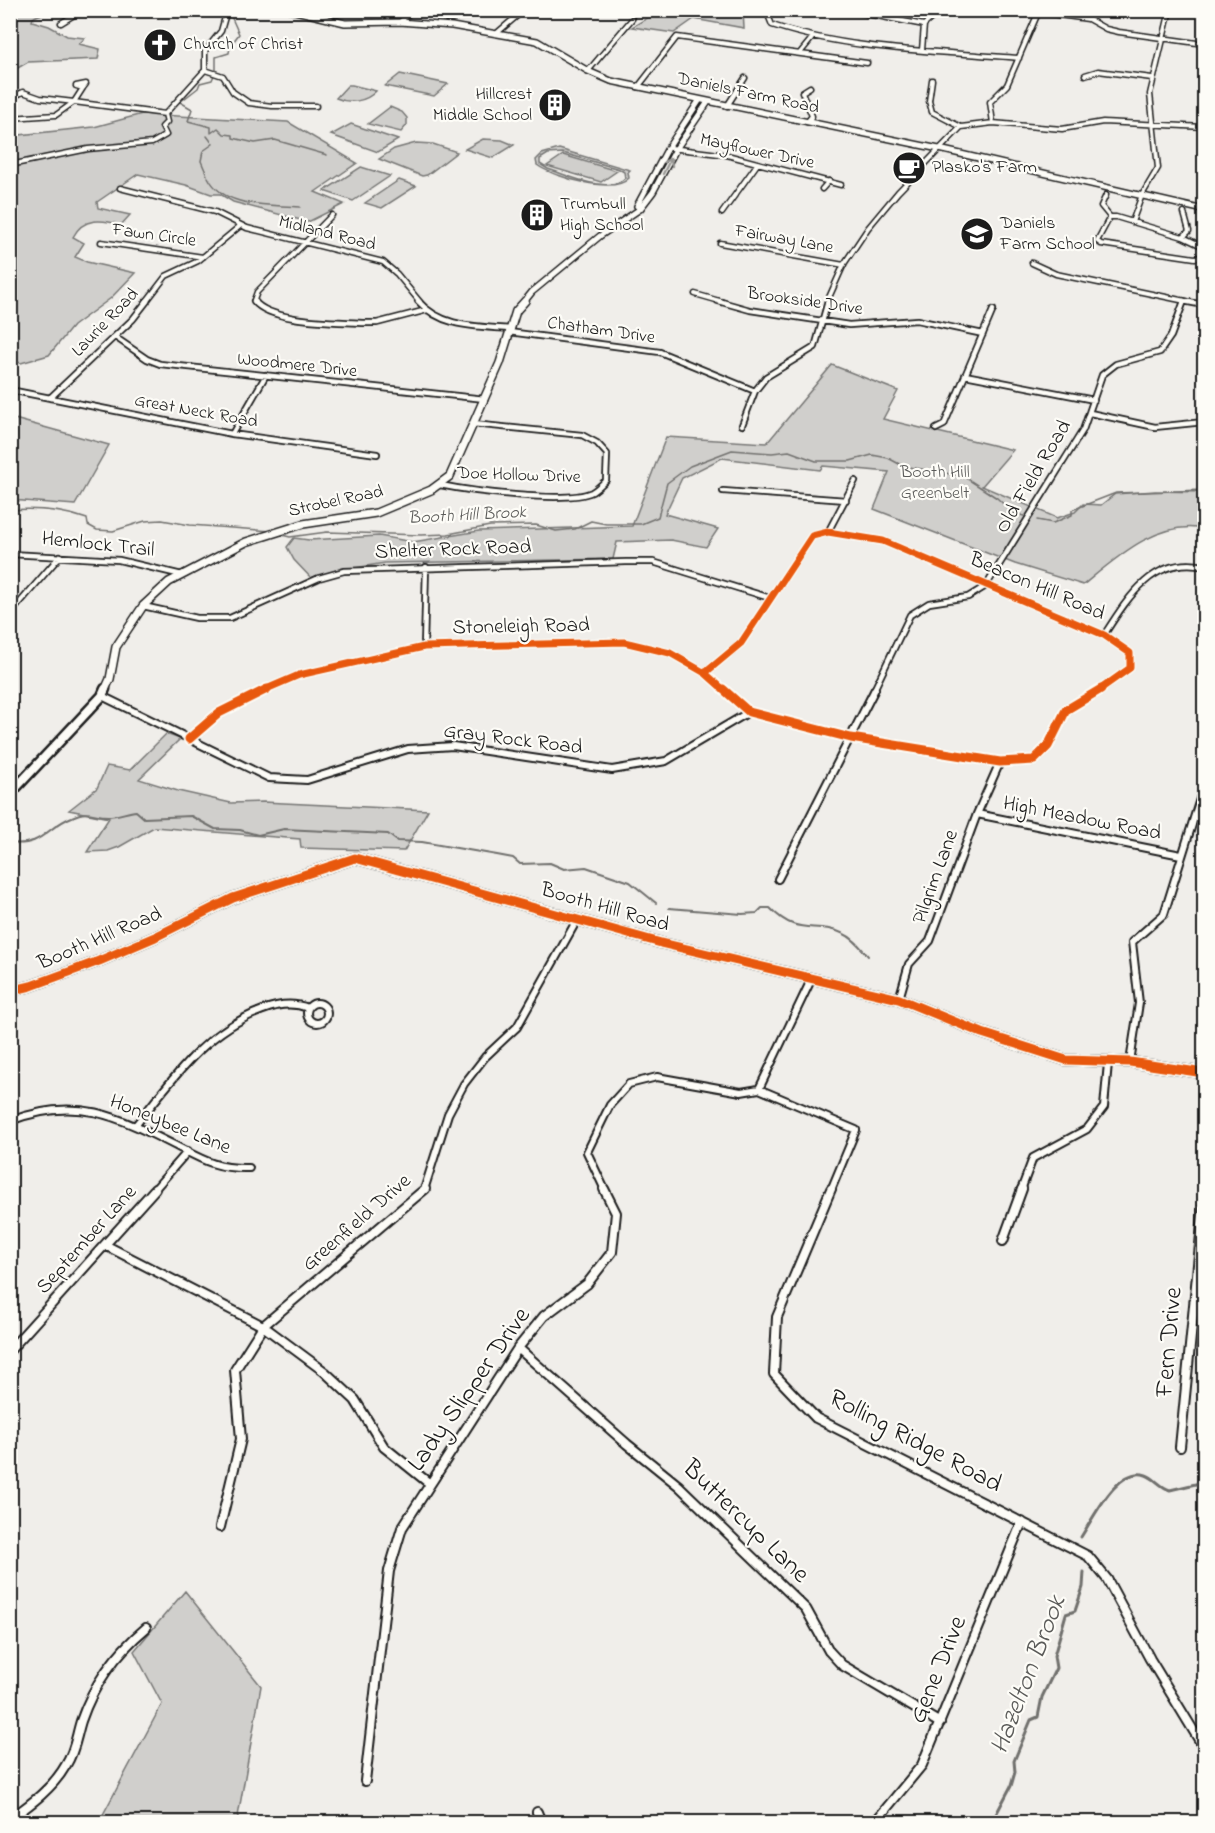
<svg xmlns="http://www.w3.org/2000/svg" width="1215" height="1833" viewBox="0 0 1215 1833" font-family="'Indie Flower',sans-serif">
<style>
.green{fill:#d0cfcc;stroke:#767674;stroke-width:1.5;fill-rule:evenodd}
.lines{fill:none;stroke-linecap:round;stroke-linejoin:round}
.stream-far2{stroke:#706f6d;stroke-width:1.5}
.stream-far1{stroke:#706f6d;stroke-width:2}
.stream{stroke:#706f6d;stroke-width:3}
.minor-far3-casing{stroke:#1c1c1c;stroke-width:7}
.minor-far2-casing{stroke:#1c1c1c;stroke-width:8}
.minor-far1-casing{stroke:#1c1c1c;stroke-width:10}
.minor-casing{stroke:#1c1c1c;stroke-width:12}
.tertiary-far2-casing{stroke:#1c1c1c;stroke-width:8}
.tertiary-far1-casing{stroke:#1c1c1c;stroke-width:10}
.tertiary-casing{stroke:#1c1c1c;stroke-width:13}
.secondary-casing{stroke:#1c1c1c;stroke-width:8}
.minor-far3{stroke:#fdfcf7;stroke-width:4}
.minor-far2{stroke:#fdfcf7;stroke-width:4.5}
.minor-far1{stroke:#fdfcf7;stroke-width:6}
.minor{stroke:#fdfcf7;stroke-width:8}
.tertiary-far2{stroke:#fdfcf7;stroke-width:5}
.tertiary-far1{stroke:#fdfcf7;stroke-width:7}
.tertiary{stroke:#fdfcf7;stroke-width:8}
.secondary{stroke:#fdfcf7;stroke-width:5}
.cycleway-far1-casing{stroke:#fdfcf7;stroke-width:10}
.cycleway-casing{stroke:#fdfcf7;stroke-width:13}
.cycleway-far1{stroke:#e8590c;stroke-width:7}
.cycleway{stroke:#e8590c;stroke-width:9}
.oneway{stroke:#989794}
.labels{text-anchor:middle;dominant-baseline:central;stroke-width:4.5;stroke-linejoin:round;paint-order:stroke}
.far-poi-label{font-size:18px;fill:#1c1c1c;stroke:#fdfcf7;text-anchor:start}
.far-street-label{font-size:18px;fill:#1c1c1c;stroke:#fdfcf7}
.far-park-label{font-size:18px;fill:#5b5b5a;stroke:#fdfcf7}
.far-water-label{font-size:18px;font-style:italic;fill:#5b5b59;stroke:#fdfcf7}
.street-label{font-size:21px;fill:#1c1c1c;stroke:#fdfcf7}
.near-street-label{font-size:26px;fill:#1c1c1c;stroke:#fdfcf7}
.near-water-label{font-size:27px;font-style:italic;fill:#5b5b59;stroke:#fdfcf7}
</style>
<rect width="100%" height="100%" fill="#f0eeea"/>
<filter id="ink" filterUnits="userSpaceOnUse"><feTurbulence type="fractalNoise" baseFrequency=".0167" numOctaves="2"/><feDisplacementMap in="SourceGraphic" scale="12" xChannelSelector="R" yChannelSelector="G"/><feConvolveMatrix kernelMatrix="1 2 1 2 8 2 1 2 1" color-interpolation-filters="sRGB"/></filter>
<g filter="url(#ink)">
<!-- green -->
<path class="green" d="M11,10l44,1c-8,3 -15,2 -22,7l-1,3 17,5 18,10 18,2 -6,6 21,5 -2,10 -70,3 -17,10z
M659,11h84l1,17 -50,-9 -20,14 -42,-6z
M400,74l48,10 -14,12 -49,-10z
M348,85h4l24,6c-10,11 -27,13 -40,7z
M390,107l12,5 5,6v7l-6,7 -33,-8z
M142,114l146,8 69,41 -42,29 29,12 -36,18 -75,-20 -13,-8h-9l-25,-9 -48,-11 -41,28 1,6 32,7 -9,10c-19,-6 -38,-8 -48,12l11,6 -9,14 12,5 48,11 -24,25 -38,28 -24,29 -28,8 -11,-3v-224l84,-9z
M351,124l47,16 -20,12 -47,-17z
M483,139l19,1 12,5 -21,13 -28,-9z
M416,143l17,1 24,8 -30,23 -5,1 -43,-17 15,-10z
M559,149l71,21 -2,2 1,6c-15,17 -76,-1 -92,-13l-1,-5 6,-6zM563,153l56,16 5,3 1,6c-18,17 -57,-3 -77,-9l-8,-5v-5l8,-5z
M563,155l54,16 -16,11 -54,-16z
M361,167l29,9 -37,25 -29,-10z
M399,180l17,6 -34,22 -17,-5z
M832,365l66,26 -15,28 130,31 -31,36 75,32 18,-6 8,-8 18,1 14,-11 40,-3 49,1v37c-46,-10 -88,29 -121,56l-68,-21 -141,-55 15,-37 -66,-6 -3,4 -98,-12 -40,20 -17,36 53,15 -12,18 -35,-7 -54,2 -4,17 -228,4 -43,7 -31,8 -17,-18 -7,-13 7,-9 15,2 70,-4 34,6 66,-11 153,-5 34,-89 101,6z
M11,418l98,27 -34,60 -64,-5z
M166,734l14,5 -41,40 39,12 53,12 32,-1 165,8 -24,41 -103,-3 -1,-9 -146,-12 -35,20 -11,4 -21,1 22,-34 -40,-8 28,-22 10,-22 23,4z
M185,1591l76,95 -24,136h-138l63,-118 -28,-53z"/>
<g class="lines">
<!-- stream-far2 -->
<path class="stream-far2" d="M216,70v-13l13,-4 1,-7 9,-12 -8,-18v-6
M214,75l-2,5 -12,3 -2,5 -18,14 12,7 -4,12 23,6v6l7,-5 6,6 9,1v3l22,5 20,-3 52,15
M207,136l6,8 -10,7 -2,10 6,14
M208,177c16,32 60,27 92,30
M10,510c26,-2 52,0 77,9l1,6 9,5 16,1 32,-10 17,-1 28,5 82,6
M1037,520l16,3 19,-8v-5l44,-17 88,-3
M278,534l12,3 37,-5 94,3 27,-1 42,-8 46,-1 20,6 19,-2 16,-8 15,3h35l17,-7 9,-34 23,-17 42,-16 40,3 17,-2 27,10h34l22,-6 16,3 15,8 60,10 34,22 16,15 11,3"/>
<!-- stream-far1 -->
<path class="stream-far1" d="M10,843c33,4 36,-16 62,-26 17,-8 21,-1 36,-1 9,0 19,-4 28,-5l8,7 47,-2 24,13 25,1 18,5 26,-6 104,5 9,7 25,1 75,13 16,3 7,6 30,-1 14,6 22,-2 44,15 26,21
M669,908l73,6 15,-1 5,-5h8c29,30 44,12 74,26 10,4 17,14 24,22"/>
<!-- stream -->
<path class="stream" d="M1081,1537c12,-18 37,-72 65,-62 9,3 14,12 24,15l34,-8
M992,1822l19,-36 4,-14 -1,-11 17,-41 7,-3 4,-20 14,-29 -2,-12 12,-42 9,-3 8,-24 1,-15"/>
<defs>
<path id="minor-far3" d="M766,10l6,15c79,26 165,26 247,33
M846,10l78,15
M1022,10l66,9 18,10 13,3 85,12
M400,22l12,-12
M61,23l21,-13
M497,33l27,-23
M922,50l2,-25 17,-15
M800,53l13,-16
M205,70l18,6 10,16 16,11 23,3h44
M588,71l44,-52
M1085,75l13,-4 54,7
M932,80l-3,21 3,11 29,15
M86,84l-3,4 -7,-2z
M638,87l39,-50 190,26
M83,88l-9,14 91,12
M10,98l13,-6 17,6 34,4 -18,13 -46,3
M727,106l18,-28
M807,122l5,-6 -10,-24 8,-5
M993,123l-3,-21 17,-17 31,-72
M671,148l56,7 114,30
M10,165l78,-16 64,-6 14,-8 -4,-8 5,-5 -2,-8 40,-44v-19l16,-20 6,-21
M120,188l95,24 32,16 136,34 14,12 23,28
M822,189l7,-8
M1106,195l-5,11 9,11
M722,213l36,-50
M1132,222l10,-27 16,-27 -8,-74 20,-84
M1183,237l6,-6 -5,-18
M101,242l102,15
M720,243l124,22
M1204,247l-21,-10 -67,-20h-6l-13,24 4,3 94,14 9,-2
M1032,263l24,11 134,28
M695,294l28,8
M146,302l20,-26 32,-15 42,-35
M256,302l-2,-2 3,-8 75,-77
M827,302l17,-38 24,-36 30,-36 63,-65 32,-4 69,6 41,-7 101,5"/>
<path id="minor-far2" d="M254,301c17,22 83,20 111,22h12l50,-13
M418,301c24,27 58,25 92,28
M718,301l32,9 99,15 68,-5 66,14
M1183,301l21,4
M509,332l151,20 95,39
M115,337l32,22 13,5 325,35
M965,375l129,25
M10,390l222,44 145,20
M50,398l83,-79 14,-18
M1090,413l65,14 49,-5
M742,425l13,-34 11,-14 49,-30 13,-46
M936,429l8,-4 49,-115
M232,434l34,-59
M440,485c29,6 127,19 152,7 5,-3 10,-8 14,-12l1,-26 -10,-11 -15,-8 -109,-11
M723,491l123,9
M828,532l27,-51
M10,554l109,6 63,15
M143,606l54,12h33l89,-40 25,-7 282,-9h27l117,36
M10,614l50,-58
M1104,635c23,-36 49,-80 100,-69
M424,647l2,-80
M705,673l19,17
M705,673l36,-30 71,-107 16,-4 55,9 221,94 26,18v15l-31,22
M264,690l35,-15 125,-28 200,-5 46,11 35,20
M874,690l36,-75 19,-12 39,-6 18,-11 97,-156 19,-55 14,-11 44,-12 11,-16 13,-35"/>
<path id="minor-far1" d="M723,689l26,23 102,26 149,24 34,-2 14,-14 18,-36 35,-21
M102,696l167,82 38,2 101,-31 45,-3 159,24 54,-9 83,-49
M189,739l30,-26 48,-24
M977,814l204,41
M778,879l97,-190
M812,978l-53,111 97,41 -25,60
M899,999l10,-35 21,-23 47,-127 23,-52
M307 1013a10 10 0 1 1 20 0a10 10 0 1 1-20 0Z
M1130,1062l9,-59 -7,-61 32,-28 40,-128
M10,1121c66,-26 107,-5 166,25 27,14 41,23 73,22
M135,1126c37,-46 70,-95 128,-116 15,-6 30,-8 45,-2
M154,1190l34,-39
M424,1190l24,-76 16,-30 21,-27 32,-30 60,-107
M605,1190l-18,-38 23,-47 19,-21 28,-7 84,15 18,-3
M1021,1190l12,-32 54,-29 17,-22 4,-44"/>
<path id="minor" d="M831,1189l-54,128 -3,57 42,44 272,138 19,23 43,80 54,89
M1003,1241l19,-52
M105,1245l158,81 62,46 30,28 29,47 46,37
M518,1348l109,96 52,42 127,123 23,42 13,14 98,58
M10,1350l145,-161
M1180,1447l24,-243
M220,1527l21,-88 -6,-69 28,-44 162,-137
M365,1781l24,-210 13,-43 116,-180 26,-32 43,-32 25,-32 4,-39 -12,-24
M537,1812l4,10
M10,1819c21,-15 43,-31 56,-54 9,-14 10,-28 15,-44 13,-38 34,-67 65,-93
M875,1822l47,-57 100,-243"/>
<path id="tertiary-far2" d="M637,206l31,-58 31,-47
M524,302l8,-10 68,-56 40,-27 13,-17 23,-43 32,-47"/>
<path id="tertiary-far1" d="M105,690l5,-11 6,-32 27,-41 26,-24 77,-40 57,-18 73,-11 55,-23 19,-14 50,-113 16,-52 9,-10"/>
<path id="tertiary" d="M10,794l92,-98 3,-7
M10,991l21,-5 68,-25 56,-24 78,-39 122,-40 306,85 238,56 83,34 84,27 64,2 74,11"/>
<path id="secondary" d="M291,10l54,13 55,-1 52,4 85,15 51,30 23,10 328,68 265,61"/>
</defs>
<!-- minor-far3 casing -->
<use href="#minor-far3" class="minor-far3-casing"/>
<!-- minor-far2 casing -->
<use href="#minor-far2" class="minor-far2-casing"/>
<!-- minor-far1 casing -->
<use href="#minor-far1" class="minor-far1-casing"/>
<!-- minor casing -->
<use href="#minor" class="minor-casing"/>
<!-- tertiary-far2 casing -->
<use href="#tertiary-far2" class="tertiary-far2-casing"/>
<!-- tertiary-far1 casing -->
<use href="#tertiary-far1" class="tertiary-far1-casing"/>
<!-- tertiary casing -->
<use href="#tertiary" class="tertiary-casing"/>
<!-- secondary casing -->
<use href="#secondary" class="secondary-casing"/>
<!-- minor-far3 -->
<use href="#minor-far3" class="minor-far3"/>
<!-- minor-far2 -->
<use href="#minor-far2" class="minor-far2"/>
<!-- minor-far1 -->
<use href="#minor-far1" class="minor-far1"/>
<!-- minor -->
<use href="#minor" class="minor"/>
<!-- tertiary-far2 -->
<use href="#tertiary-far2" class="tertiary-far2"/>
<!-- tertiary-far1 -->
<use href="#tertiary-far1" class="tertiary-far1"/>
<!-- tertiary -->
<use href="#tertiary" class="tertiary"/>
<!-- secondary -->
<use href="#secondary" class="secondary"/>
<defs>
<path id="cycleway-far1" d="M705,673l19,17
M705,673l36,-30 71,-107 16,-4 55,9 221,94 26,18v15l-31,22
M264,690l35,-15 125,-28 200,-5 46,11 35,20"/>
<path id="cycleway" d="M723,689l26,23 102,26 149,24 34,-2 14,-14 18,-36 35,-21
M189,739l30,-26 48,-24
M10,991l21,-5 68,-25 56,-24 78,-39 122,-40 306,85 238,56 83,34 84,27 64,2 74,11"/>
</defs>
<!-- cycleway-far1 casing -->
<use href="#cycleway-far1" class="cycleway-far1-casing"/>
<!-- cycleway casing -->
<use href="#cycleway" class="cycleway-casing"/>
<!-- cycleway-far1 -->
<use href="#cycleway-far1" class="cycleway-far1"/>
<!-- cycleway -->
<use href="#cycleway" class="cycleway"/>
</g>
<!-- one-way arrows -->
<defs><path id="oneway-shaft" d="M-6 0H5M1.5-3L5.5 0L1.5 3" fill="none" stroke-width="1.6" stroke-linecap="round" stroke-linejoin="round" transform="scale(1.5)"/></defs>
<use class="oneway" href="#oneway-shaft" transform="translate(667 166) rotate(-63)"/>
</g>
<!-- icons -->
<defs>
<symbol id="church-disc" viewBox="-11 -11 22 22"><circle r="9.5" fill="#1c1c1c" stroke="#fdfcf7"/><path d="M-1.2-6h2.4v3.5h3.3v2.4h-3.3V6h-2.4V-.1h-3.3v-2.4h3.3Z" fill="#fff"/></symbol>
<symbol id="building-disc" viewBox="-11 -11 22 22"><circle r="9.5" fill="#1c1c1c" stroke="#fdfcf7"/><path d="M-4-6H4V6H1V3H-1V6H-4ZM-2.5-4.3h1.7v1.8h-1.7ZM.8-4.3h1.7v1.8H.8ZM-2.5-1h1.7V.8h-1.7ZM.8-1h1.7V.8H.8Z" fill="#fff"/></symbol>
<symbol id="cafe-disc" viewBox="-11 -11 22 22"><circle r="9.5" fill="#1c1c1c" stroke="#fdfcf7"/><path d="M-5.5-4.5H6V0H3Q3 3.5 0 3.5H-2.5Q-5.5 3.5-5.5 0ZM3-3.2v2h1.7v-2ZM-6 4.5H4V6H-6Z" fill="#fff"/></symbol>
<symbol id="school-disc" viewBox="-11 -11 22 22"><circle r="9.5" fill="#1c1c1c" stroke="#fdfcf7"/><path d="M0-5L7-2L0 1L-7-2ZM-4 1L0 2.5L4 1V4Q0 6-4 4Z" fill="#fff"/></symbol>
</defs>
<g fill-rule="evenodd">
<use href="#church-disc" x="141" y="26" width="38" height="38"/>
<use href="#building-disc" x="536" y="86" width="38" height="38"/>
<use href="#cafe-disc" x="890" y="149" width="38" height="38"/>
<use href="#building-disc" x="518" y="196" width="38" height="38"/>
<use href="#school-disc" x="958" y="215" width="38" height="38"/>
</g>
<g class="labels">
<!-- far-poi labels -->
<g class="far-poi-label">
<text x="183" y="45">Church of Christ</text>
<text x="532" y="95" text-anchor="end">Hillcrest<tspan x="532" dy="21">Middle School</tspan></text>
<text x="932" y="168">Plasko's Farm</text>
<text x="560" y="205">Trumbull<tspan x="560" dy="21">High School</tspan></text>
<text x="1000" y="224">Daniels<tspan x="1000" dy="21">Farm School</tspan></text>
</g>
<!-- far-street labels -->
<g class="far-street-label">
<text transform="translate(748 94) rotate(12)">Daniels Farm Road</text>
<text transform="translate(757 152) rotate(12)">Mayflower Drive</text>
<text transform="translate(327 234) rotate(14)">Midland Road</text>
<text transform="translate(154 236) rotate(8)">Fawn Circle</text>
<text transform="translate(784 240) rotate(10)">Fairway Lane</text>
<text transform="translate(805 302) rotate(8)">Brookside Drive</text>
<text transform="translate(106 323) rotate(-46)">Laurie Road</text>
<text transform="translate(601 331) rotate(8)">Chatham Drive</text>
<text transform="translate(297 366) rotate(6)">Woodmere Drive</text>
<text transform="translate(196 412) rotate(10)">Great Neck Road</text>
<text transform="translate(519 476) rotate(2)">Doe Hollow Drive</text>
<text transform="translate(336 502) rotate(-12)">Strobel Road</text>
</g>
<!-- far-park labels -->
<g class="far-park-label">
<text x="935" y="473">Booth Hill<tspan x="935" dy="21">Greenbelt</tspan></text>
</g>
<!-- far-water labels -->
<g class="far-water-label">
<text transform="translate(467 516) rotate(-3)">Booth Hill Brook</text>
</g>
<!-- street labels -->
<g class="street-label">
<text transform="translate(1034 477) rotate(-59)">Old Field Road</text>
<text transform="translate(98 545) rotate(6)">Hemlock Trail</text>
<text transform="translate(453 550) rotate(-2)">Shelter Rock Road</text>
<text transform="translate(1037 587) rotate(23)">Beacon Hill Road</text>
<text transform="translate(521 627) rotate(-1)">Stoneleigh Road</text>
<text transform="translate(513 740) rotate(7)">Gray Rock Road</text>
<text transform="translate(1082 819) rotate(11)">High Meadow Road</text>
<text transform="translate(936 877) rotate(-70)">Pilgrim Lane</text>
<text transform="translate(605 908) rotate(16)">Booth Hill Road</text>
<text transform="translate(100 939) rotate(-23)">Booth Hill Road</text>
<text transform="translate(170 1125) rotate(22)">Honeybee Lane</text>
<text transform="translate(357 1223) rotate(-41)">Greenfield Drive</text>
<text transform="translate(87 1240) rotate(-48)">September Lane</text>
</g>
<!-- near-street labels -->
<g class="near-street-label">
<text transform="translate(1170 1342) rotate(-85)">Fern Drive</text>
<text transform="translate(470 1390) rotate(-55)">Lady Slipper Drive</text>
<text transform="translate(915 1442) rotate(28)">Rolling Ridge Road</text>
<text transform="translate(745 1522) rotate(44)">Buttercup Lane</text>
<text transform="translate(939 1670) rotate(-68)">Gene Drive</text>
</g>
<!-- near-water labels -->
<g class="near-water-label">
<text transform="translate(1029 1675) rotate(-69)">Hazelton Brook</text>
</g>
</g>
<!-- margin -->
<rect width="1215" height="1833" fill="none" stroke="#fdfcf7" stroke-width="36"/>
<rect x="18" y="18" width="1179" height="1797" fill="none" stroke="#1c1c1c" stroke-width="2" filter="url(#ink)"/>
</svg>
